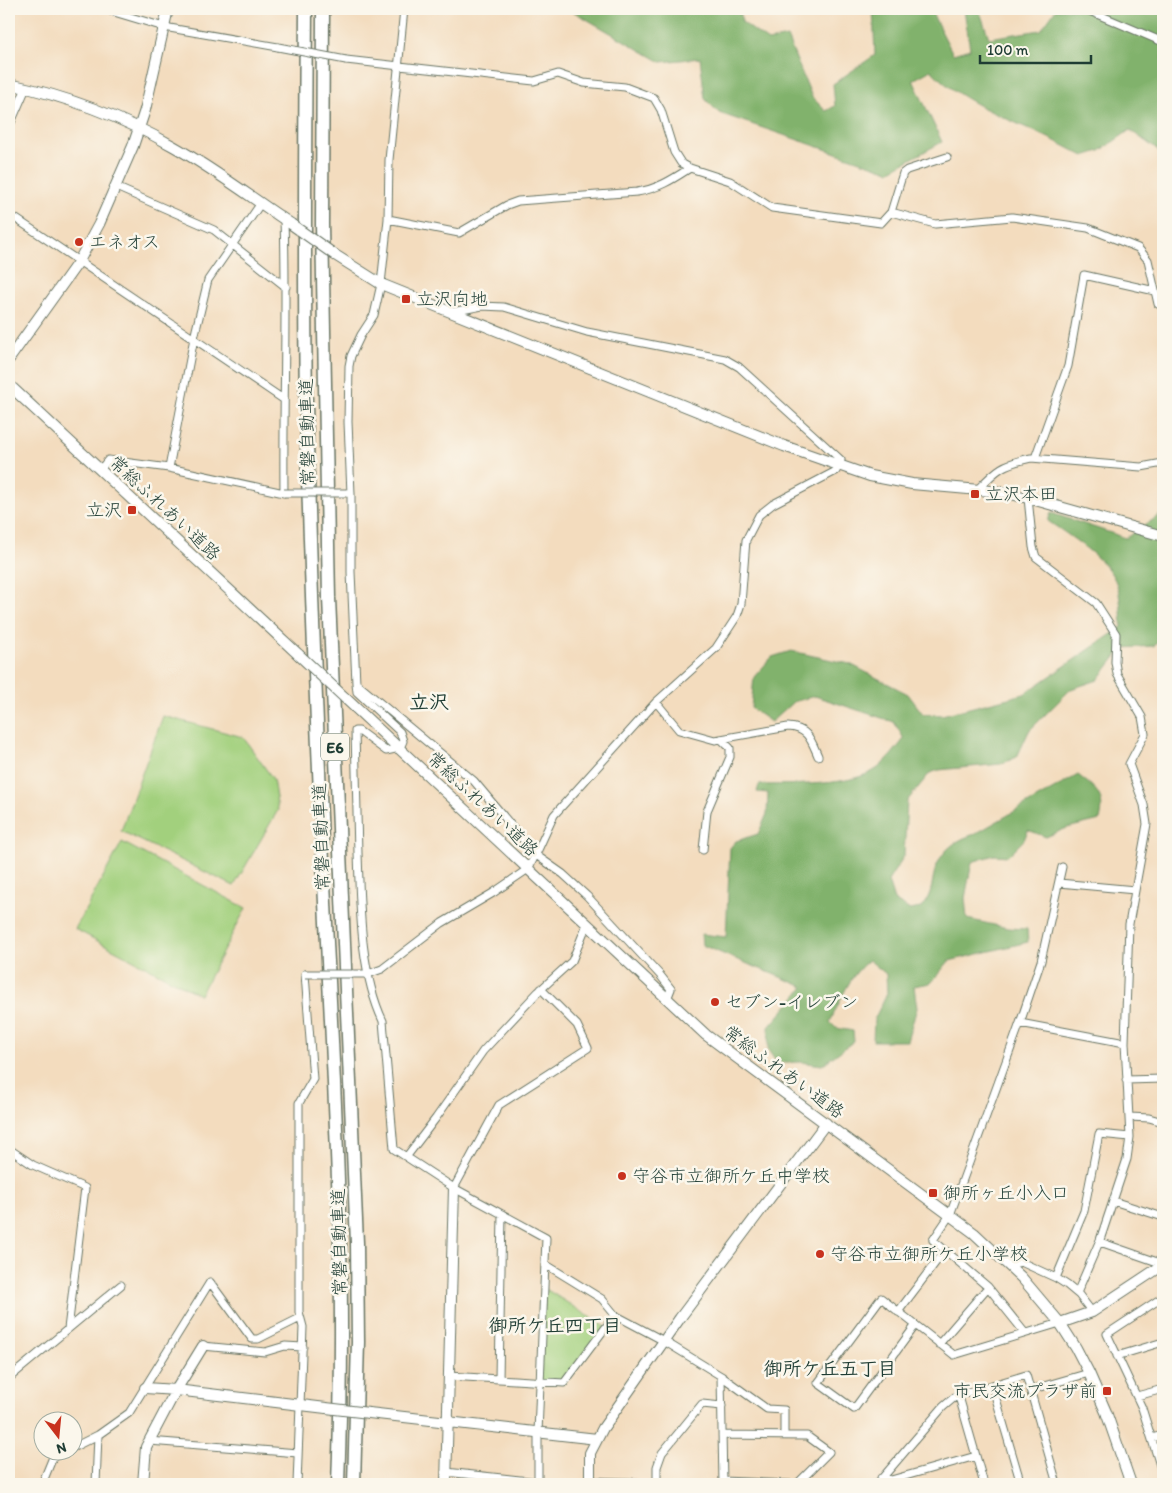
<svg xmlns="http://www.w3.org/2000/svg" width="1172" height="1493" viewBox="0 0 1172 1493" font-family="Itim,'Klee One',sans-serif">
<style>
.green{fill:#a2d07d;stroke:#608658}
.forest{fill:#81b26c;stroke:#507850}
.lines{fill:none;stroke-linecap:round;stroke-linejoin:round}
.street-casing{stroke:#697564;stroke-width:9}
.secondary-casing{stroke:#697564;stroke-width:12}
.highway-casing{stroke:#697564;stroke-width:15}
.street{stroke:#fff;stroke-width:7}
.secondary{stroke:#fff;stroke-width:10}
.highway{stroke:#fff;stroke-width:12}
.street-bridge-casing{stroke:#697564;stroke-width:9;stroke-linecap:butt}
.secondary-bridge-casing{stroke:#697564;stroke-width:12;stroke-linecap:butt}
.street-bridge{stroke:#fff;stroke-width:7}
.secondary-bridge{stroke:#fff;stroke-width:10}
.poi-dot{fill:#c8321e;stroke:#fbf7ec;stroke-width:2}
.labels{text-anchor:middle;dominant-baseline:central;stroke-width:5;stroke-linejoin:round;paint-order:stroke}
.shield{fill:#fbf7ec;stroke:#61756b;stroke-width:1}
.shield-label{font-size:16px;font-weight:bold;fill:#1f3d34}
.poi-label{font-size:18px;fill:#1f3d34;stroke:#fbf7ec;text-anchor:start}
.street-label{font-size:18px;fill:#1f3d34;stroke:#fbf7ec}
.neighbourhood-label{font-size:19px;font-weight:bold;fill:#1f3d34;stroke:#fbf7ec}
.quarter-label{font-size:20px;font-weight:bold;fill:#1f3d34;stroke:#fbf7ec}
</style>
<rect width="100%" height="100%" fill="#fbf7ec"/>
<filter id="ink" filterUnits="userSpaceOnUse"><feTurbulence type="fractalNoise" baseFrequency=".02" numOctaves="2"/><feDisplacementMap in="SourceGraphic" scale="10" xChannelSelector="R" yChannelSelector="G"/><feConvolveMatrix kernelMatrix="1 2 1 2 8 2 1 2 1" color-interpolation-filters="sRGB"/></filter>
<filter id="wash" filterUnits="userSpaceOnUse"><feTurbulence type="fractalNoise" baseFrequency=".0096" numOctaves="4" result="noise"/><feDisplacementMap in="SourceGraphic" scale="20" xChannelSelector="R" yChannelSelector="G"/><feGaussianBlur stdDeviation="1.12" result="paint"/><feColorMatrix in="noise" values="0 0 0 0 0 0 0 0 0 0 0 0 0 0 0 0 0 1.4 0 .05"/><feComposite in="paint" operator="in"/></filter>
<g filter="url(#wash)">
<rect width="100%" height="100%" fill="#f3dcbe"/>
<!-- green -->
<path class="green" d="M163,716l80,21 30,42 5,31 -44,76 -113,-55z
M122,842l124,66 -46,87 -125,-66z
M544,1288l62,39 -42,56 -24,-2z"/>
<!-- forest -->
<path class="forest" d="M569,9h170l3,13 26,19 19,-4 25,60 14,14 9,-5 -2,-22 42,-29 -2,-46h57l23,45 17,-5 -6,-40h15l10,29 52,-8 15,-21h107v145l-33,-24 -30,21 -16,5c-16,-8 -32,-17 -48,-24 -37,-17 -78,-32 -105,-62l-18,10 29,62 -53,29 -170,-58 -14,-14 -5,-41 -39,4z
M1051,513l75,25 37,-25v124l-9,9 -31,2 -25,32 -27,9 -42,42 -12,26 -16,7 -62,6 -9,3 -23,28 -3,55 -16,25 6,19 16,10 11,-2c14,-17 9,-26 16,-43 7,-17 21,-26 38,-31l103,-59c18,14 28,20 22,45l-33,8 -21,9 -18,-7 -4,10 -16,16 -14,-1 -22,7 -7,36 2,21 41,9 19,1 1,13 -79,19 -18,22 -17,3 3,22 -10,33h-34l1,-21 13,-27 -1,-19 -17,-14c-20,15 -28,40 -39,62l6,6 17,3 1,10 -32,24 -22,-3 -23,1 -9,-13 1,-23 35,-40c-34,-15 -68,-27 -102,-42l-1,-11 25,3 4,-89 6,-7 22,-7 9,-20 1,-21 -11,-1 2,-7c32,-1 93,2 119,-17 10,-8 18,-19 26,-29l-10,-17 -79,-26 -22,6 -22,20 -20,-14 3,-31 18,-20 19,-6 59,13 58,30 15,20 19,1 82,-21 98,-67c-1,-13 -1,-35 -7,-47 -10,-22 -47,-45 -67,-59z"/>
</g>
<g filter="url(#ink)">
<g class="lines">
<defs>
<path id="street" d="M104,9l60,18 114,20
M1085,9l78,33
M346,60l188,21 24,-7 26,9 41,4 29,11 7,12 13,42 7,11 9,5
M9,127l17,-39
M116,187l98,43 72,57
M891,212l44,12 77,-7 76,11 50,20 10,12 10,44 5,3
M9,214l274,185
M388,219l71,14 48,-28 11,-4 119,-9c21,-3 36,-13 53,-24l40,13 42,27 109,15 10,-11 12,-39 4,-3 40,-13
M1035,458l33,-92 16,-91 71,16
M169,468l25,-130 14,-58 53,-77
M100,470l8,-10 61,8 115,25c-1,-91 3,-182 0,-274
M978,489c20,-21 25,-25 53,-31l110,9 22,-4
M347,493l4,1 -3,-72 1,-56 2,-10 10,-21 13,-20 7,-31 7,-65 1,-59 15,-151
M351,494v78l5,111 118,98 62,74 27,19 24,22 73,79 11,14 -4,10
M1028,498l5,49 3,10 60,46 20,31 -1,28 2,12 25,43 3,17 -16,30 15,41 3,19 -18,100 -4,119 5,94 -3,22 -27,81 -23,53
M356,683l1,9 43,40 3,9 -3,7 -14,3 -27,-20h-4c1,41 2,82 3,122 2,54 2,119 25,168l11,128 60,39 92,50 -8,195v51
M656,702l23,28 36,10 73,-13c20,1 23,13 30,29
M703,850l4,-39 23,-54v-9l-9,-9
M1059,883l76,7
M352,974h16l14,-5 60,-46 51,-30 35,-24 9,-17 17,-37 102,-113 60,-54 21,-32 4,-12 5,-64 13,-25 14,-11 63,-33 5,-11 -102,-93 -14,-8 -138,-27 -83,-25 -22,-1 -30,6
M1020,1023l105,20
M1126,1080l37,-1
M1130,1117l19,1 14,4
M9,1149l24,16 52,23 -17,141
M407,1156l29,-38 47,-67 55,-59 34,-31 15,-37
M454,1188l45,-83 89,-57 -11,-23 -36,-36
M1113,1201l50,16
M1100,1242l63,22
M545,1264l57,35 13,16 49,26 57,35 46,33 17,1v26
M1009,1265l12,-3 35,16 11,7 12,10 13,17
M1056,1278l28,-67 15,-77 31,3
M1163,1297l-56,37 35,74 21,67
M898,1312l47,-62
M915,1326l-61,83 -36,-26 63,-85 73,57 106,-32
M1025,1333l-37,-46 -55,-47 17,-25 70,-192 21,-62 21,-94
M939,1344l49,-57
M203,1346l62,6 20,-6 18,1
M1117,1356l46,-14
M448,1376l116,7 51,-68
M721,1376l2,108
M9,1378l112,-93
M499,1379l3,-165
M992,1385l29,99
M1030,1390l59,-17
M956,1396l4,4 24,84
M1137,1396l26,-7
M722,1435l85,1 22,16 -32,32
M1152,1438l11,-3
M149,1441l149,12
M72,1448l26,-13 31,-22 81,-131 42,57h6l42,-21
M446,1472l92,10
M881,1478l10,2 85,-24
M590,1481l67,2
M723,1481l67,3
M42,1484l11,-27 14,-7
M96,1484l2,-49
M297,1484l6,-157 -4,-15v-209l14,-24 -8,-105
M657,1484v-17l5,-14 40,-49 20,2
M877,1484l66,-77 13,-11 70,-21 31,109"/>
<path id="secondary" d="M9,84c57,12 113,33 164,62 41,23 79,52 118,78
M335,255l46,29 403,162 86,30 42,8 90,8 26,6 135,38
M9,359l70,-98 20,-37 34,-78 12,-36 23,-101
M9,385l290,270
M344,697l362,338 268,198 48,45 38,45 16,25 13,25 17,39 25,72
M1060,1323l32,-11 71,-47
M145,1388l31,2 150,18
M369,1413l228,26
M143,1484l3,-37 30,-57 27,-44
M446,1484l8,-296
M590,1484v-31l13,-25 77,-110 146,-195"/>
<path id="highway" d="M306,9c-1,131 -2,262 0,393 3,138 9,277 15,415 6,143 16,287 19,430 2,79 1,158 -2,237
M323,9l-1,215 7,374 28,645 1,99 -4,142"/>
</defs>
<!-- street casing -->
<use href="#street" class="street-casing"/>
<!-- secondary casing -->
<use href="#secondary" class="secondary-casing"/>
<!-- highway casing -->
<use href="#highway" class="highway-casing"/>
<!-- street -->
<use href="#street" class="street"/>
<!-- secondary -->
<use href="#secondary" class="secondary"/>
<!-- highway -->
<use href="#highway" class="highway"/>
<defs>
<path id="street-bridge" d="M278,47l68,13
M284,493h62
M305,974h47"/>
<path id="secondary-bridge" d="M291,224l44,31
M299,655l45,42
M326,1408l43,5"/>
</defs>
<!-- street-bridge casing -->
<use href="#street-bridge" class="street-bridge-casing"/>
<!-- secondary-bridge casing -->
<use href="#secondary-bridge" class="secondary-bridge-casing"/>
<!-- street-bridge -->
<use href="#street-bridge" class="street-bridge"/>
<!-- secondary-bridge -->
<use href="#secondary-bridge" class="secondary-bridge"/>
</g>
</g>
<!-- markers -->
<g class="poi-dot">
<circle cx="79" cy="242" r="5"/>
<rect x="401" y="294" width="10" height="10" rx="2.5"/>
<rect x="970" y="489" width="10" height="10" rx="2.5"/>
<rect x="127" y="505" width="10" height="10" rx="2.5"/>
<circle cx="715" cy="1002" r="5"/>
<circle cx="622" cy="1176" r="5"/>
<rect x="928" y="1188" width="10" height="10" rx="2.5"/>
<circle cx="820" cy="1254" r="5"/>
<rect x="1102" y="1386" width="10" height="10" rx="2.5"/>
</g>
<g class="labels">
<!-- shield labels -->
<rect class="shield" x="321" y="733.5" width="28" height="27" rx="4"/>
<g class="shield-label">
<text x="335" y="747">E6</text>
</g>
<!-- poi labels -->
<g class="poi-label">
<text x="89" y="242">エネオス</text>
<text x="416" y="299">立沢向地</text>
<text x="985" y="494">立沢本田</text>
<text x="122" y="510" text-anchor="end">立沢</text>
<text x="725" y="1002">セブン-イレブン</text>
<text x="632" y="1176">守谷市立御所ケ丘中学校</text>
<text x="943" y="1193">御所ヶ丘小入口</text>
<text x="830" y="1254">守谷市立御所ケ丘小学校</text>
<text x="1097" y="1391" text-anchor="end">市民交流プラザ前</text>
</g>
<!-- street labels -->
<g class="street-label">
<text transform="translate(307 432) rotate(-91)">常磐自動車道</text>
<text transform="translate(165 508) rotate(43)">常総ふれあい道路</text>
<text transform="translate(483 804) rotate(43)">常総ふれあい道路</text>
<text transform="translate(321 837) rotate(-92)">常磐自動車道</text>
<text transform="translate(784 1072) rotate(36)">常総ふれあい道路</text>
<text transform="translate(339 1242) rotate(-91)">常磐自動車道</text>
</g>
<!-- neighbourhood labels -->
<g class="neighbourhood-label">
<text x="555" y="1325">御所ケ丘四丁目</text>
<text x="830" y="1368">御所ケ丘五丁目</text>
</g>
<!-- quarter labels -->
<g class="quarter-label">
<text x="429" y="702">立沢</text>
</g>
</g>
<!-- margin -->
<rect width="1172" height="1493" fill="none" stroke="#fbf7ec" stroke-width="30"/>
<!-- north arrow -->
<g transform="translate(58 1436) rotate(164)"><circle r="24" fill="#fbf7ec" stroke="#a3ada2"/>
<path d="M0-4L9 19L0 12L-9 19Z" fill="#c8321e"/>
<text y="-8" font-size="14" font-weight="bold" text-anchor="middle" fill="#1f3d34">N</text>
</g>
<!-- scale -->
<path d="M980 55v8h111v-8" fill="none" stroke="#1f3d34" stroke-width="2.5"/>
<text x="987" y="55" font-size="15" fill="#1f3d34" stroke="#fbf7ec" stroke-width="4" paint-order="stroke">100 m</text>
</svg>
